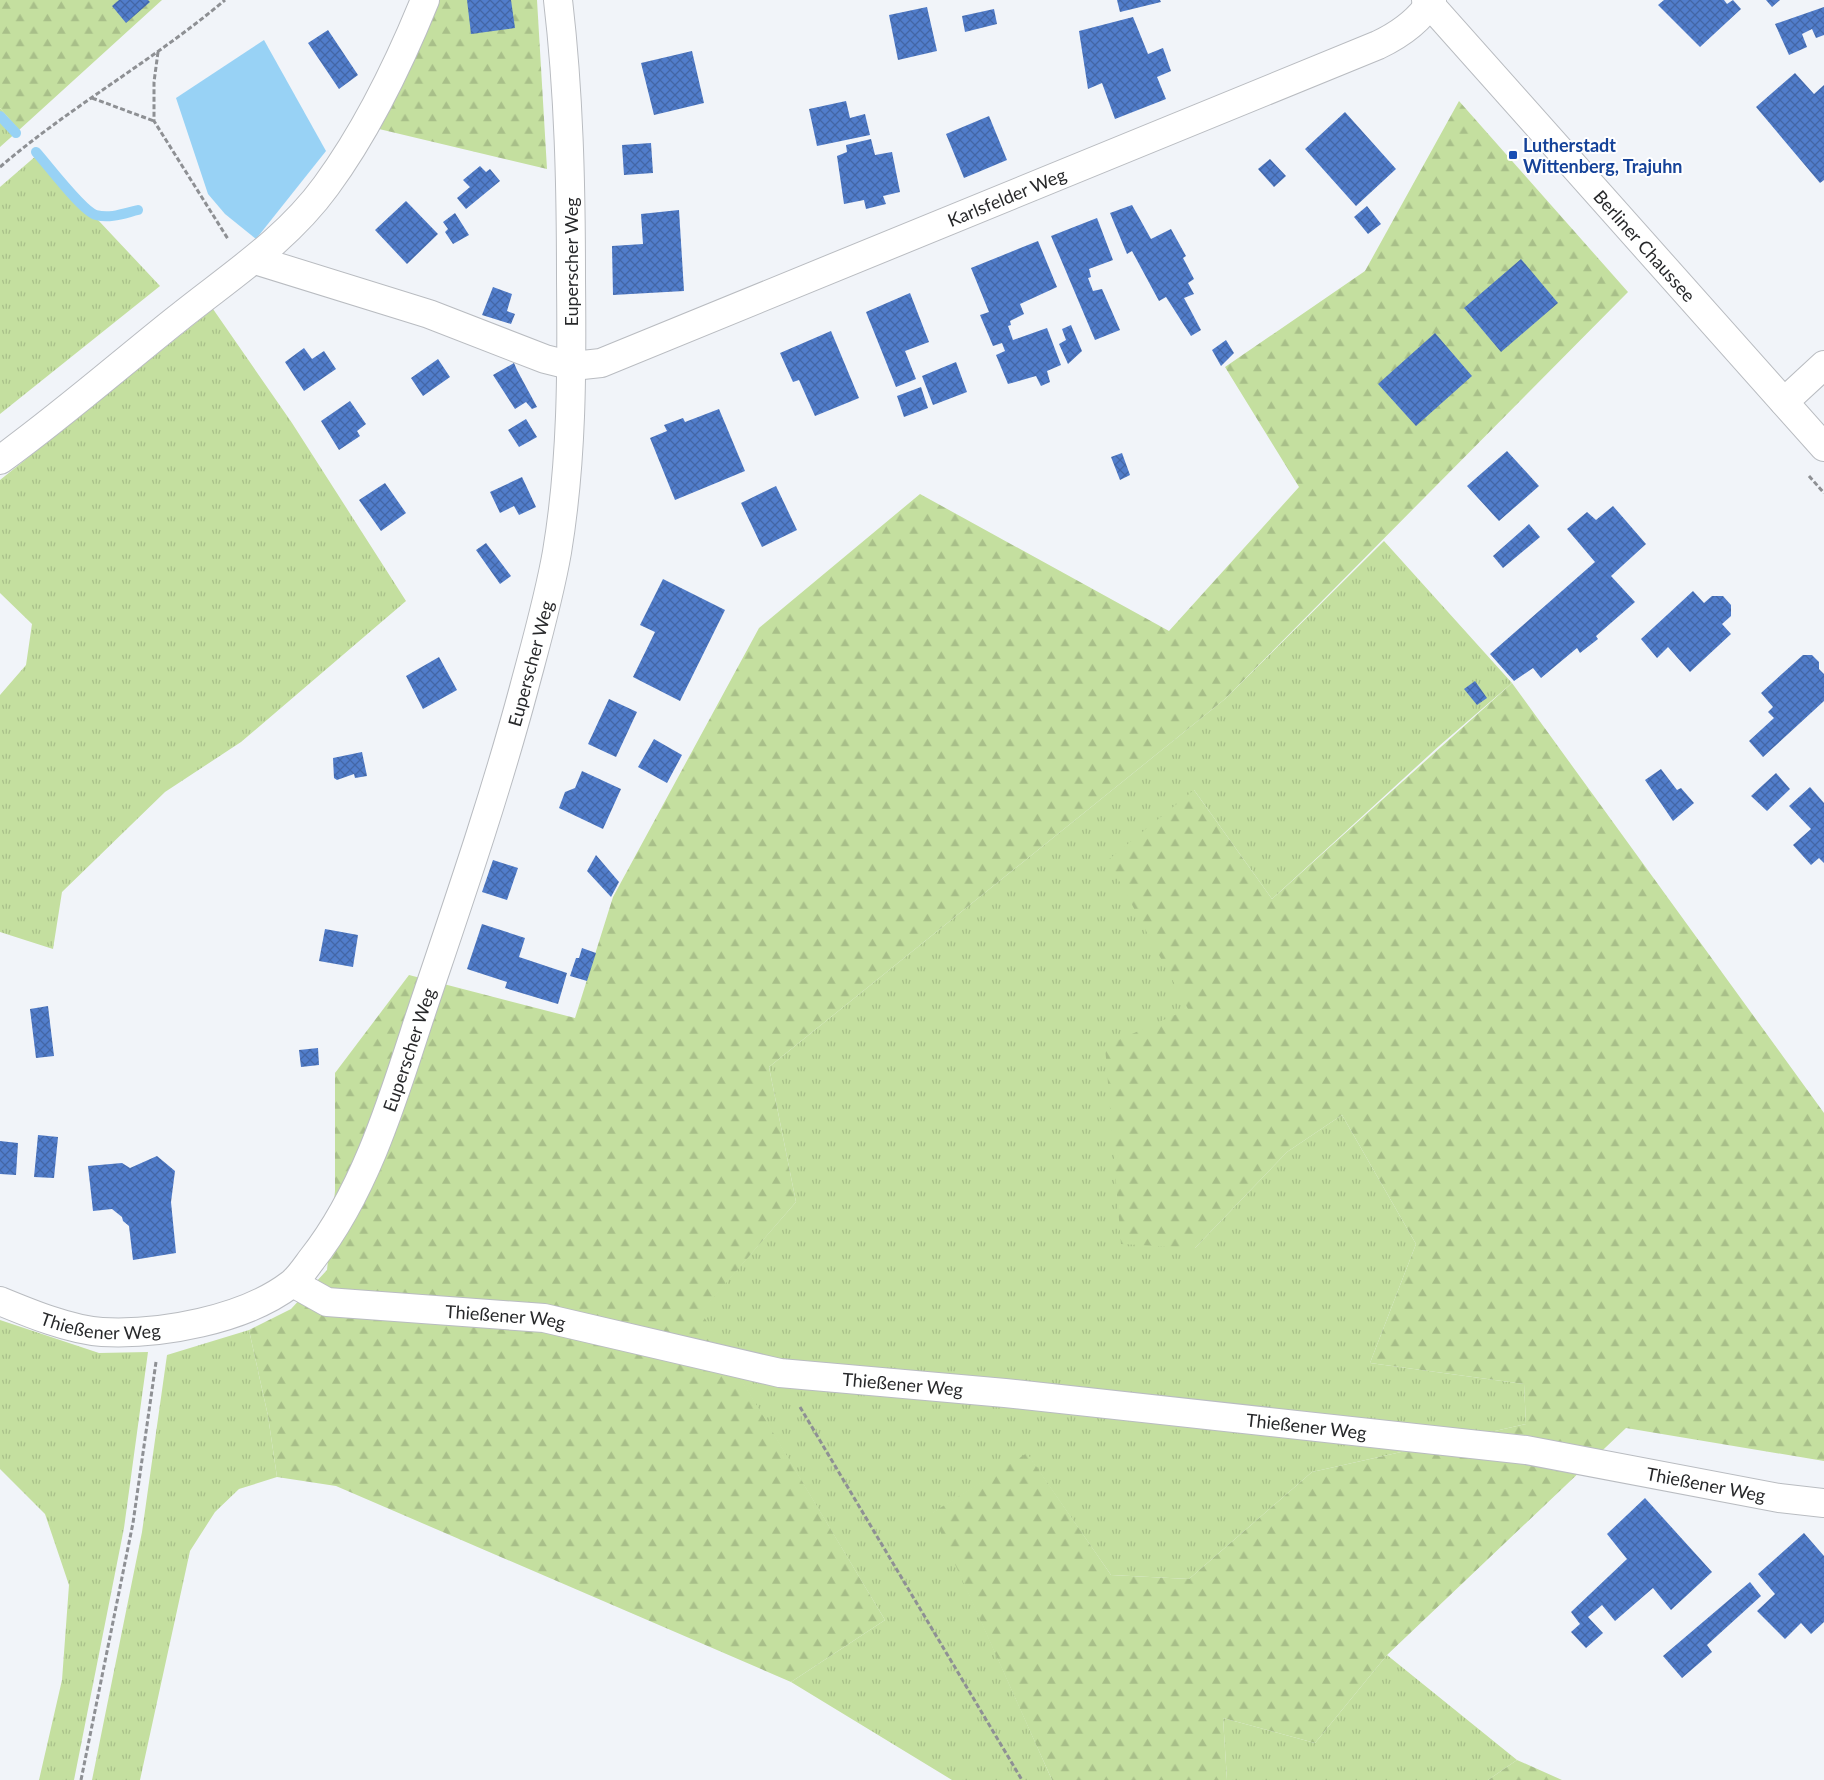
<svg xmlns="http://www.w3.org/2000/svg" width="1824" height="1780" viewBox="0 0 1824 1780" font-family="Lato,sans-serif">
<style>
.grass{fill:url(#grass-tufts)}
.forest{fill:url(#forest-firs)}
.water{fill:#98d2f5}
.lines{fill:none;stroke-linecap:round;stroke-linejoin:round}
.stream{stroke:#98d2f5;stroke-width:10}
.building{fill:url(#building-cross-hatch)}
.minor-casing{stroke:#b9bcc1;stroke-width:30}
.major-casing{stroke:#b9bcc1;stroke-width:30}
.path{stroke:#8e9094;stroke-width:3;stroke-dasharray:5 2.5;stroke-linecap:butt}
.minor{stroke:#fff;stroke-width:28}
.major{stroke:#fff;stroke-width:28}
.transit-dot{fill:#1a4fb4;stroke:#fff;stroke-width:2}
.labels{text-anchor:middle;dominant-baseline:central;stroke-width:4;stroke-linejoin:round;paint-order:stroke}
.transit-label{font-size:18px;font-weight:bold;fill:#164399;stroke:#fff;text-anchor:start}
.street-label{font-size:18px;fill:#27282a;stroke:#fff}
</style>
<defs>
<pattern id="grass-tufts" width="24" height="20" patternUnits="userSpaceOnUse" patternTransform="scale(1.25)"><rect width="24" height="20" fill="#c4df9f"/><path d="M3 7l-1-3M5 7V3M7 7l1-3M15 17l-1-3M17 17v-4M19 17l1-3" fill="none" stroke="#a8bf89"/></pattern>
<pattern id="forest-firs" width="22" height="20" patternUnits="userSpaceOnUse" patternTransform="scale(1.25)"><rect width="22" height="20" fill="#c4df9f"/><path d="M5 1l3.5 6h-7zM16 11l3.5 6h-7z" fill="#a8bf89"/></pattern>
<pattern id="building-cross-hatch" width="8" height="8" patternUnits="userSpaceOnUse" patternTransform="scale(1.25)"><rect width="8" height="8" fill="#517dcb"/><path d="M0 0l8 8M0 8l8-8" fill="none" stroke="#4366a5"/></pattern>
</defs>
<rect width="100%" height="100%" fill="#f1f4f9"/>
<!-- grass -->
<path class="grass" d="M0,108l19,22 -19,17z
M37,155l123,131 -160,128v-227z
M213,309l79,114 114,178 -165,141 -76,50 -103,100 -9,57 -53,-17v-237l26,-30 6,-41 -32,-31v-113z
M1384,541l128,142 -73,63 -167,153 -78,-109 -5,220 6,238 92,-96 55,-37 74,129 -46,119 154,21 2,40 -214,48 -123,107 -78,-4 -84,-121 -94,59 119,267h-100l-161,-98 94,-62 -185,-308 96,-110 -27,-135 456,-368z
M0,1320l99,33 49,-1 -24,176 -50,252h-35l23,-100 7,-95 -24,-71 -45,-45z
M249,1330l19,86 9,61 -38,12 -24,23 -25,39 -50,229h-48l50,-248 25,-177z
M1387,1655l130,105 -29,20h-261l-4,-62 92,25z"/>
<!-- forest -->
<path class="forest" d="M0,0h162l-143,130 -19,-22z
M434,0h103l10,169 -168,-40z
M1459,101l169,191 -403,407 -456,368 27,135 -95,110 184,308 -94,62 -455,-196 -59,-9 -9,-61 -19,-86 42,-21 36,-39 8,-79v-118l74,-98 166,43 38,-121 146,-269 161,-134 249,137 130,-144 -74,-120 140,-96z
M1512,683l312,430v348l-198,-33 -239,227 -72,88 -92,-25 4,62h-175l-120,-267 95,-60 84,122 78,4 123,-107 214,-48 -2,-40 -154,-21 46,-119 -74,-129 -55,37 -92,96 -74,-4 -16,-198 83,-37 -80,-149 86,-70 78,109z
M1517,1760l45,20h-74z"/>
<!-- water -->
<path class="water" d="M264,40l62,111 -70,88 -31,-25 -17,-20 -32,-96z"/>
<g class="lines">
<!-- stream -->
<path class="stream" d="M0,116l16,17
M36,152c11,12 47,60 60,63 14,4 29,-2 42,-5"/>
</g>
<!-- building -->
<path class="building" d="M119,0h29l2,2 -24,21 -14,-17z
M467,0h44l4,28 -44,6z
M1117,0h43l1,2 -41,10z
M1664,0h60l3,4 6,-4 8,9 -41,38 -42,-42z
M1766,0h14l-8,7z
M927,7l10,44 -39,9 -9,-45z
M1824,7v28l-8,3 -4,-9 -10,5 5,13 -18,8 -14,-31z
M994,9l3,15 -32,8 -3,-16z
M1133,17l15,37 15,-6 8,23 -14,6 9,22 -51,20 -13,-36 -14,6 -9,-58z
M328,30l30,45 -19,14 -31,-46z
M692,51l12,52 -50,12 -13,-52z
M1795,73l19,21 10,-9v95l-4,3 -64,-76z
M846,101l4,17 15,-4 5,21 -53,11 -8,-37z
M1345,112l51,57 -40,37 -51,-57z
M989,116l18,44 -43,18 -18,-44z
M871,139l4,16 17,-3 8,40 -17,4 3,8 -20,5 -2,-9 -20,4 -7,-48 10,-4 -1,-7z
M651,143l2,30 -29,2 -2,-30z
M1270,159l16,17 -12,11 -16,-18z
M480,166l6,6 4,-3 10,12 -34,28 -9,-11 13,-11 -7,-7z
M406,201l32,33 -31,30 -32,-34z
M1132,205l19,34 20,-10 15,27 -3,2 11,21 -6,4 6,11 -10,4 17,32 -10,6 -25,-39 -7,4 -27,-50 -5,3 -17,-41z
M1367,206l14,18 -13,10 -14,-17z
M679,210l5,81 -71,4 -1,-49 31,-2 -2,-30z
M455,213l14,22 -16,9 -8,-12 3,-3 -5,-7z
M1097,218l16,42 -24,9 2,8 -3,1 5,13 9,-2 18,41 -25,10 -44,-104z
M1038,241l19,46 -37,17 4,10 -14,7 1,4 -3,1 5,14 34,-12 14,37 -14,6 3,11 -9,4 -5,-10 -28,8 -12,-29 9,-4 -3,-8 -9,3 -13,-31 9,-3 -18,-44z
M1521,259l37,44 -57,49 -37,-44z
M493,287l19,7 -5,17 8,3 -4,10 -29,-9z
M910,293l19,49 -24,9 11,28 -20,8 -30,-75z
M1071,325l11,26 -14,13 -9,-20 7,-4 -4,-11z
M831,331l28,67 -44,18 -16,-36 -6,2 -13,-29z
M1435,333l37,43 -56,50 -38,-42z
M1226,340l8,13 -13,13 -9,-16z
M304,348l8,11 12,-8 12,18 -32,22 -19,-29z
M438,359l12,18 -27,19 -12,-18z
M956,362l11,30 -34,13 -11,-29z
M514,363l3,7 20,37 -5,2 -6,-7 -11,7 -22,-34z
M921,387l7,21 -24,9 -7,-21z
M350,401l16,23 -9,7 3,5 -21,14 -18,-29z
M719,409l26,62 -70,29 -25,-62 17,-7 -3,-6 19,-7 2,4z
M526,419l11,18 -18,10 -11,-17z
M1507,451l32,35 -40,35 -32,-35z
M1122,453l8,22 -10,5 -9,-23z
M522,477l14,30 -17,8 -5,-9 -14,7 -10,-21z
M385,483l21,30 -25,18 -22,-31z
M776,486l21,44 -35,17 -21,-44z
M1613,506l33,38 -35,32 24,26 -39,34 2,3 -18,14 -3,-5 -36,30 -8,-10 -19,13 -24,-27 105,-92 -28,-33 20,-17 9,8z
M1529,524l11,13 -37,31 -10,-12z
M486,543l25,33 -11,8 -24,-34z
M663,579l62,31 -45,91 -47,-24 22,-45 -15,-7z
M1693,591l11,12 8,-7h11l8,9v11l-9,8 9,10 -41,38 -22,-25 -11,11 -16,-19z
M1803,655h9l7,7v7l5,5v27l-61,56 -14,-16 25,-23 -6,-6 5,-5 -12,-14z
M439,657l18,33 -34,19 -17,-33z
M1475,681l12,17 -10,7 -13,-16z
M609,699l28,13 -21,45 -28,-13z
M654,739l28,16 -15,28 -29,-16z
M362,752l5,24 -12,2 -1,-4 -17,6 -3,-2 -1,-20z
M1661,769l16,21 4,-2 13,15 -21,18 -28,-41z
M582,771l39,18 -18,40 -44,-21 6,-16 10,-4z
M1776,773l14,16 -23,22 -16,-15z
M1810,787l14,16v60l-5,-5 -8,7 -18,-20 18,-16 -22,-23z
M596,855l23,27 -8,15 -24,-26z
M493,860l25,8 -11,32 -25,-8z
M482,924l43,14 -6,19 48,16 -9,31 -53,-16 2,-6 -40,-13z
M325,929l33,6 -5,32 -34,-6z
M582,948l14,5 -9,28 -17,-5 6,-18h3z
M48,1006l6,50 -18,2 -6,-49z
M318,1048l1,17 -18,2 -2,-17z
M38,1135l20,2 -4,41 -20,-1z
M0,1141l18,2 -2,32 -16,-1z
M157,1156l18,15 -4,31 5,51 -43,7 -4,-34 -6,-5 -1,-4 -10,-8 -19,2 -5,-45 34,-3 8,5z
M1645,1498l67,74 -41,38 -18,-22 -38,33 -13,-16 -14,12 15,16 -17,15 -15,-16 9,-8 -9,-12 56,-53 -20,-25z
M1804,1533l20,23v66l-13,12 -10,-11 -16,16 -28,-28 18,-17 -17,-20z
M1750,1582l11,14 -54,49 5,7 -30,26 -19,-22z"/>
<g class="lines">
<defs>
<g id="minor">
<path id="s1" d="M255,260l174,54 116,45 28,7 28,-3 777,-318c21,-10 42,-25 54,-45"/>
<path d="M1784,402l40,-37"/>
<path d="M0,460c61,-44 118,-94 177,-141 52,-42 109,-78 149,-133 41,-56 73,-122 99,-186"/>
<path id="s2" d="M293,1283l34,19 217,16 236,55 225,20 521,57 253,48 45,5"/>
<path id="s3" d="M0,1301c29,12 70,29 102,31 58,3 142,-12 189,-48 8,-6 15,-17 21,-25 53,-67 81,-160 107,-240 37,-110 75,-219 105,-331 12,-45 25,-90 33,-136 15,-90 15,-181 14,-272 0,-94 -2,-187 -13,-280"/>
</g>
<g id="major">
<path id="s4" d="M1426,0l398,447"/>
</g>
</defs>
<!-- minor casing -->
<use href="#minor" class="minor-casing"/>
<!-- major casing -->
<use href="#major" class="major-casing"/>
<!-- path -->
<path class="path" d="M158,52l-4,30v39l74,118
M92,98l62,23
M0,167c71,-61 154,-107 225,-167
M1809,476l15,17
M800,1407l222,373
M81,1780l52,-257 23,-161"/>
<!-- minor -->
<use href="#minor" class="minor"/>
<!-- major -->
<use href="#major" class="major"/>
</g>
<!-- markers -->
<rect class="transit-dot" x="1508" y="150" width="10" height="10" rx="2.5"/>
<g class="labels">
<!-- transit labels -->
<g class="transit-label">
<text x="1523" y="145">Lutherstadt<tspan x="1523" dy="21">Wittenberg, Trajuhn</tspan></text>
</g>
<!-- street labels -->
<g class="street-label">
<text stroke="none"><textPath href="#s1" startOffset="802">Karlsfelder Weg</textPath></text>
<text stroke="none"><textPath href="#s4" startOffset="329">Berliner Chaussee</textPath></text>
<text transform="translate(571 262) rotate(-90)">Euperscher Weg</text>
<text stroke="none"><textPath href="#s3" startOffset="975">Euperscher Weg</textPath></text>
<text stroke="none"><textPath href="#s3" startOffset="570">Euperscher Weg</textPath></text>
<text stroke="none"><textPath href="#s2" startOffset="218">Thießener Weg</textPath></text>
<text stroke="none"><textPath href="#s3" startOffset="105">Thießener Weg</textPath></text>
<text stroke="none"><textPath href="#s2" startOffset="622">Thießener Weg</textPath></text>
<text stroke="none"><textPath href="#s2" startOffset="1028">Thießener Weg</textPath></text>
<text stroke="none"><textPath href="#s2" startOffset="1432">Thießener Weg</textPath></text>
</g>
</g>
</svg>
